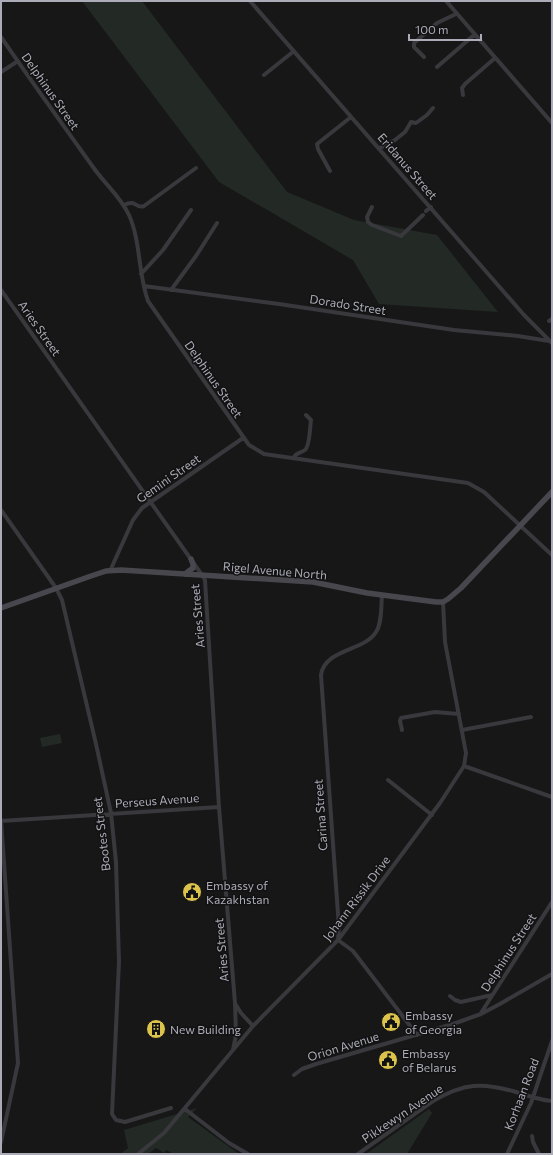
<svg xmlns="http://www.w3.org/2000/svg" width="553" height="1155" viewBox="0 0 553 1155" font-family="Commissioner,sans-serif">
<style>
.green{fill:#232a25}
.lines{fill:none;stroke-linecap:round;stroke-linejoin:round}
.minor{stroke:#38383d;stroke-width:4}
.secondary{stroke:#47474d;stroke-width:5.5}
.labels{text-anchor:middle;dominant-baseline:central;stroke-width:3;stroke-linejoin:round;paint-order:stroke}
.street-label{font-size:12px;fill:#abacb7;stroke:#121213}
.poi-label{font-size:12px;fill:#abacb7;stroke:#121213;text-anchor:start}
</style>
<rect width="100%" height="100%" fill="#171718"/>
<!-- green -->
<path class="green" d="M82,1h60l145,191 67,28 83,15 61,77 -119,-8 -26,-44 -134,-78z
M60,734l2,9 -20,4 -2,-9z
M197,1108l-9,9 51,37h-65l-8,-4 -2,3 -8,-5 -8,6h-28l8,-6 -4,-18z
M429,1109l3,4 -25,41h-41z"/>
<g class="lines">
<!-- minor -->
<path class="minor" d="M250,1l274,314 28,28
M446,1l106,122
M1,37c30,44 61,87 92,130 11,16 28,30 36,48 12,27 9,59 19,86l101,144 15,9 204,29 16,9 68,63
M424,57l-10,-10v-4l23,-20 19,-9
M437,67l37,-32
M1,72l17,-11
M264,75l30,-24
M463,95l-1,-7 3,-4 30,-26
M380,148l15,-8 10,-8 6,-10 5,1 11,-8 6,-7
M330,171l-12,-22 -1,-5 34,-27
M124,205c13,-6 11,4 20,1l52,-38
M372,207l-5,10 1,5 4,3 29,11 22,-21
M426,211l5,-4
M141,274l22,-24 28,-40
M144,286l135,18 175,26 64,6 31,5
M1,290l201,285 3,5 14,227 16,196 1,32 -3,15
M171,290l25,-34 21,-33
M549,321l3,-2
M294,457c3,-5 7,-4 11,-7 5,-4 5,-24 6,-30l-5,-5
M1,510l55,78 6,12 34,144 15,69 5,49 3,100 -7,152 4,6 9,2 46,-14
M110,571l23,-51 9,-12 101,-70
M382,595c-1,12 0,28 -6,37 -11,19 -52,17 -55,43l18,253 -1,12 15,11 64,84
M402,730l-2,-9 1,-3 34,-6 24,2
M462,730l69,-13
M464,766l88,31
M388,780l44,35
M1,820l17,243 -17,79
M1,821l218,-14
M450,996l5,4 6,2 31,-7
M236,1005l5,8 12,13
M481,1013l71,-111
M294,1075l8,-6 14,-5 137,-40 28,-10 17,-9 54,-31
M185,1109l44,34 19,11
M532,1136l1,6 6,12
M138,1154l26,-21 89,-107 85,-86 102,-137 24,-37 2,-13 -21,-111 -2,-40
M358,1154l75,-53c31,-18 49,-19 83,-9 12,4 24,8 36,9
M507,1154l24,-51 21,-62"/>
<!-- secondary -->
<path class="secondary" d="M185,574l8,-6v-4l-2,-5
M1,608l90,-32 15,-5 15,-1 192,12 54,11 69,9h7l5,-3 13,-11 91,-96"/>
</g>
<!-- icons -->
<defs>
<symbol id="civic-disc" viewBox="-11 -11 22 22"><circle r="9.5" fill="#dcc34c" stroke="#121213"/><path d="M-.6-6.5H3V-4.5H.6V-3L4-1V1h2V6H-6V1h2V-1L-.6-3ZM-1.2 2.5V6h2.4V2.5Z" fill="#111"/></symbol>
<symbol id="building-disc" viewBox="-11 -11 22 22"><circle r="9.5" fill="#dcc34c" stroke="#121213"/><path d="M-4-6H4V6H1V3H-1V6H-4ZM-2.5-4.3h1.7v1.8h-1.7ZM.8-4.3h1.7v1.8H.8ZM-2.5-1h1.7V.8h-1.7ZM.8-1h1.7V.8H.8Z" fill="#111"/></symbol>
</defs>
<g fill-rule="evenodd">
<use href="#civic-disc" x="181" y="881" width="22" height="22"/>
<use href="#civic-disc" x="380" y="1011" width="22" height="22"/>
<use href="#building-disc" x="145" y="1018" width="22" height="22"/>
<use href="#civic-disc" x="377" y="1049" width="22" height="22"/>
</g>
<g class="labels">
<!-- street labels -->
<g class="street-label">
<text transform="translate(51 91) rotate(55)">Delphinus Street</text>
<text transform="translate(408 166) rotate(49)">Eridanus Street</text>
<text transform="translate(348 304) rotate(9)">Dorado Street</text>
<text transform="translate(40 328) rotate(55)">Aries Street</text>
<text transform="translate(214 379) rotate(55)">Delphinus Street</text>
<text transform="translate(168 478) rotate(-35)">Gemini Street</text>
<text transform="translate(275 570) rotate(5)">Rigel Avenue North</text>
<text transform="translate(197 616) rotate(-95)">Aries Street</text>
<text transform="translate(157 800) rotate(-4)">Perseus Avenue</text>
<text transform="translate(320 815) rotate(-94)">Carina Street</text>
<text transform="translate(101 834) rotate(-97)">Bootes Street</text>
<text transform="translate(356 898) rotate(-53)">Johann Rissik Drive</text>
<text transform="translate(221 950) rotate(-95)">Aries Street</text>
<text transform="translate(508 952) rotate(-57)">Delphinus Street</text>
<text transform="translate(343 1046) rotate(-17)">Orion Avenue</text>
<text transform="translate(521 1094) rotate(-69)">Korhaan Road</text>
<text transform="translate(402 1113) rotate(-34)">Pikkewyn Avenue</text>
</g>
<!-- poi labels -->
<g class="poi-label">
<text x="206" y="885">Embassy of<tspan x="206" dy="14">Kazakhstan</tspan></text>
<text x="405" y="1015">Embassy<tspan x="405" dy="14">of Georgia</tspan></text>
<text x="170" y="1029">New Building</text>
<text x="402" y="1053">Embassy<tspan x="402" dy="14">of Belarus</tspan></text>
</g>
</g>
<!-- border -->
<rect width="553" height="1155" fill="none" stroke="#abacb7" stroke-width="4"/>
<!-- scale -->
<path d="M409 34v6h72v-6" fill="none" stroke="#abacb7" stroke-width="2"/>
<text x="415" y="34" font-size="12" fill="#abacb7" stroke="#121213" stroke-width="3" paint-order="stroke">100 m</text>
</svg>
